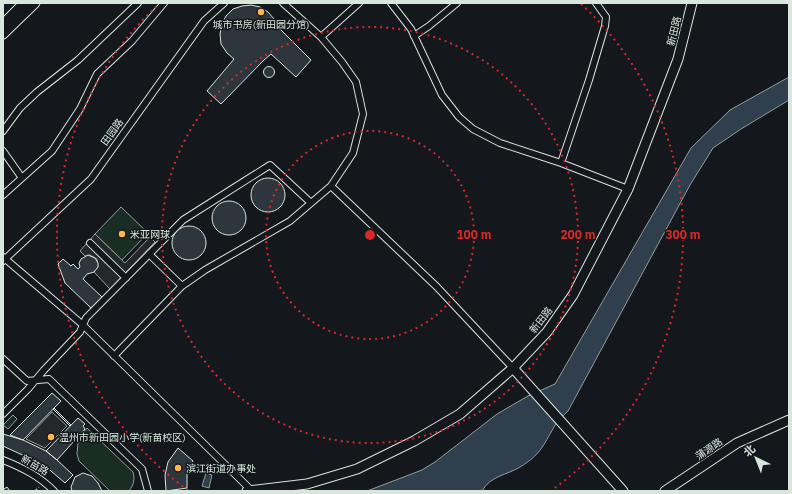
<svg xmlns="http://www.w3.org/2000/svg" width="792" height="494" viewBox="0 0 792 494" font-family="'IBM Plex Sans','Noto Sans SC',sans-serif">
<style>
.green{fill:#1a2d24;stroke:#939e99}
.parking{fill:#24282b;stroke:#939e99}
.water{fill:#2f3f4d;stroke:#939e99}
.building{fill:#2c363c;stroke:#d8e6dc}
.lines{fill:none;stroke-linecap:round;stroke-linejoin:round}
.street-casing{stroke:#d8e6dc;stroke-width:8}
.secondary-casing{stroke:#d8e6dc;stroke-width:11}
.path{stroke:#9da8a2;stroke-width:1.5;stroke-dasharray:3 2;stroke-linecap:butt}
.street{stroke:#14181c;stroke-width:6}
.secondary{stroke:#14181c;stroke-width:9}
.ring{fill:none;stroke:#d62828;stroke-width:2;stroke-dasharray:2 4}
.poi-dot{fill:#ffb74d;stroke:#14181c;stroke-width:1.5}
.labels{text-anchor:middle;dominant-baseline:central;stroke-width:3;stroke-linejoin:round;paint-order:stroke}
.poi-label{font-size:10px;fill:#d8e6dc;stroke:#14181c;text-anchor:start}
.street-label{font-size:10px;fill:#d8e6dc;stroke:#14181c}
.centre{fill:#d62828;stroke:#14181c;stroke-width:2}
.ring-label{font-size:12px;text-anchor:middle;font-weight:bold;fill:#d62828;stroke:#14181c;stroke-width:3;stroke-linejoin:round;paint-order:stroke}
</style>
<rect width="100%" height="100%" fill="#14181c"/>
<!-- green -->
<path class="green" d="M121,207l27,26 -26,27 -27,-26z
M13,415l4,4 -9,10 -5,-4z
M87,428l46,44c2,8 1,12 -4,19h-19l-31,-30 -2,-7 1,-11 8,-5 -4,-4z"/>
<!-- parking -->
<path class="parking" d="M95,234l30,29 25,-26 5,5 -45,47 -16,-17 4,-5 -1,-8 -7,-4 -5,1 -5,-5z
M52,412l15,14 -22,22 -19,-9z"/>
<!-- water -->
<path class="water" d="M789,77v23l-48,29 -28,19 -23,37 -122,226c-5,5 -11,10 -14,16 -11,19 -14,28 -34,40 -13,8 -30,9 -38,24h-115l55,-21 13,-8 62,-48 31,-18 27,-12 136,-236 39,-38z
M206,473l6,2 -3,13 -7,-2z"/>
<!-- building -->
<path class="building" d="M251,5l9,2 8,5 6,7 4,8 33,33 -15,17 -25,-23 -7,6 -43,44 -14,-13 27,-32 -7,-6 -6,-9 -1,-10 2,-10 4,-8 7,-7 9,-3z
M263.5 72a5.5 5.5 0 1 1 11 0a5.5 5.5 0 1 1-11 0Z
M251 195a17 17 0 1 1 34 0a17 17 0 1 1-34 0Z
M212 218a17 17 0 1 1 34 0a17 17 0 1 1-34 0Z
M172 243a17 17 0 1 1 34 0a17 17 0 1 1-34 0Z
M88,255l7,3 3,5v4l-4,5 -7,2 -4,5 19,18 -11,11 -26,-25 -7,-19 5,-5 8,7 2,-2 5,5 2,-2 -1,-4 2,-4z
M52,393l9,8 -38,39 -13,-5z
M54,408l17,17 -1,1 -17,-17z
M78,418l7,6 -2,2 2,3 -28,31 -11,-9z
M3,434l20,6 23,11 11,9 16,15 -8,8 -21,-18 -41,-19z
M178,448l15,13 -6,13v14l-21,3 -1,-16 3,-13z
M83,473l9,3 6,7 4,8h-30l-1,-4 4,-10z
M7,487l3,4h-7v-3l1,1z"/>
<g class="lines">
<defs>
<path id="street" d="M391,3l20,26 31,66 17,22 14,12 27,14 61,20 67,26
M414,36l15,-10 28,-23
M321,37l38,-34
M3,131l17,-23 17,-16 41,-32 60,-57
M3,151l19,27
M561,163l28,-83 16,-54 1,-9 -10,-14
M331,186l106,101 76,81
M3,195l49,-44 28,-42 17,-35 35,-33 32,-38
M90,243l36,35
M149,254l33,32
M3,257l80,68 168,165
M3,261l88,-82 113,-158 20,-18
M114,356l68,-70 23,-16 85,-49 21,-18 20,-17 22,-33 10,-39 -7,-32 -14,-20 -21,-25 -38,-34
M3,359l24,22 22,-2 93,90 6,22
M3,414l25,-25 16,-19 36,-38 6,-14 97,-98 87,-55 41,38
M3,460c20,8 36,16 51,31"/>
<path id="secondary" d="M3,24l21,-21
M3,34l32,-31
M513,368l110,123
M247,491l60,-7 50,-15 57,-28 46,-27 53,-46 34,-36 26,-37 55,-106 50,-130 14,-56
M665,491l72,-48 52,-23"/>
</defs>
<!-- street casing -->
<use href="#street" class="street-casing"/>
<!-- secondary casing -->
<use href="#secondary" class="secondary-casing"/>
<!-- path -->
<path class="path" d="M35,491l4,-4"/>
<!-- street -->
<use href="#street" class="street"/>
<!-- secondary -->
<use href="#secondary" class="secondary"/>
</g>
<!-- distance rings -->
<g class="ring">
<circle cx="370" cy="235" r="104"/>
<circle cx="370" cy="235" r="208"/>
<path d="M188 490A313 313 0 0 1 159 4M581 4A313 313 0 0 1 552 490"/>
</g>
<!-- markers -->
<g class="poi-dot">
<circle cx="261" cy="12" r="4"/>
<circle cx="122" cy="234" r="4"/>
<circle cx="51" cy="437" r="4"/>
<circle cx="178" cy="468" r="4"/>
</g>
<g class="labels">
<!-- poi labels -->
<g class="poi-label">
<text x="261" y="24" text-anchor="middle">城市书房(新田园分馆)</text>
<text x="130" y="234">米亚网球</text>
<text x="59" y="437">温州市新田园小学(新苗校区)</text>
<text x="186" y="468">滨江街道办事处</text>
</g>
<!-- street labels -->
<g class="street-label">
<text transform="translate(674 31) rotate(-76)">新田路</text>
<text transform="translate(112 132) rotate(-54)">田园路</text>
<text transform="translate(541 320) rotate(-52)">新田路</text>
<text transform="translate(709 449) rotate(-34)">蒲源路</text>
<text transform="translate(35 465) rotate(30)">新苗路</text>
</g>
</g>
<circle cx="370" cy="235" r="6" class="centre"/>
<g class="ring-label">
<text x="474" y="239">100 m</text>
<text x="578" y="239">200 m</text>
<text x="683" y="239">300 m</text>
</g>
<!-- border -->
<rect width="792" height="494" fill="none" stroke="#d8e6dc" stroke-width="8"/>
<!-- north arrow -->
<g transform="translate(756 458) rotate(317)" stroke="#14181c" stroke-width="3" paint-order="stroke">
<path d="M0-3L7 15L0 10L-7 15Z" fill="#d8e6dc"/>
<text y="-6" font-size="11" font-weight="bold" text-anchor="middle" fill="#d8e6dc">北</text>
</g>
</svg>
